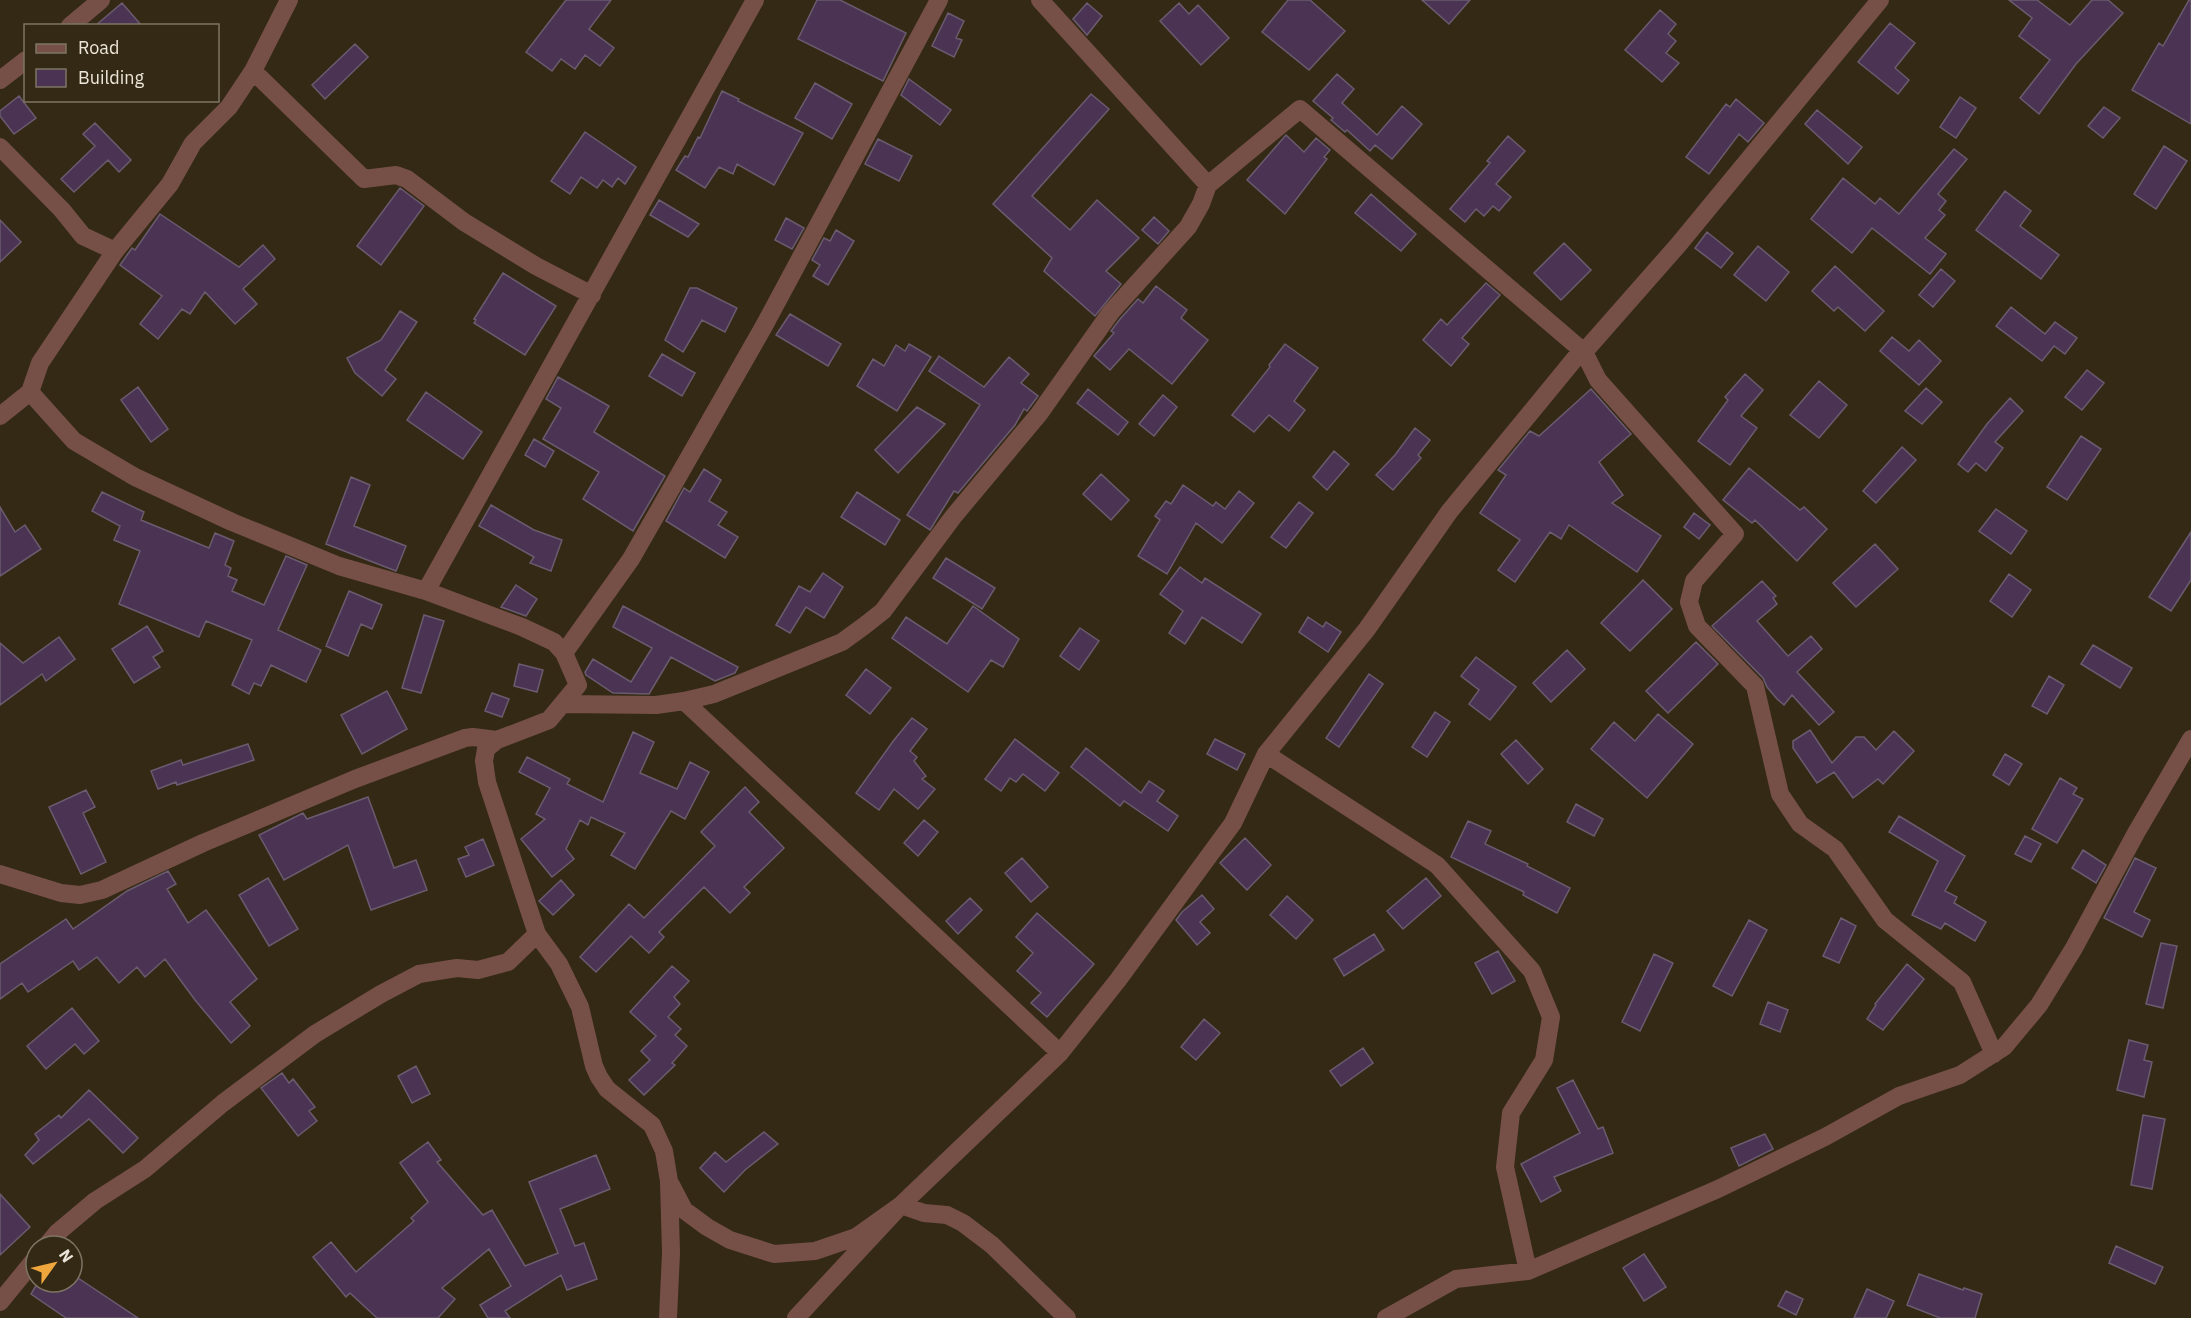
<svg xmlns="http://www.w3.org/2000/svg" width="2191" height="1318" viewBox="0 0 2191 1318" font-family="'IBM Plex Sans',sans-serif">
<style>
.building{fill:#4b3453;stroke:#6a5b6f;stroke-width:1.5}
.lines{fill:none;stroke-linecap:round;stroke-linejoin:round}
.minor{stroke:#765046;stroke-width:18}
</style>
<rect width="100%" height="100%" fill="#342915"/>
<!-- building -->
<path class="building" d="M566,0h45l-22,29 25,19 -14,18 -15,-11 -10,14 -14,-10 -9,12 -26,-19z
M817,0h23l66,33 -23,48 -85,-42z
M1288,0h22l35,31 -36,39 -47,-38z
M1422,0h48l-21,24z
M2009,0h28l33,25 22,-25h16l15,13 -47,51 -37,50 -19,-16 30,-38 -31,-24 13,-18z
M2189,0h2v124l-59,-34 27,-47 4,3z
M122,3l20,23h-47z
M1087,3l15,13 -15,19 -14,-16z
M1179,3l10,11 9,-9 31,33 -28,27 -41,-44z
M1660,10l16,14 -8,10 8,7 -10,12 13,10 -17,19 -37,-32z
M948,13l16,8 -8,17 6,2 -8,17 -22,-11z
M1890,23l25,20 -20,25 14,12 -11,14 -40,-32z
M355,44l13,13 -43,42 -13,-14z
M1337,74l17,15 -12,14 35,32 25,-29 20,18 -30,35 -17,-14 -5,6 -23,-21 -2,2 -14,-12 2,-2 -20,-17z
M909,79l42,31 -11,15 -39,-30z
M815,83l37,21 -20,35 -37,-21z
M722,91l17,8 -1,2 65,32 -29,52 -37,-21 -4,10 -14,-7 -14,21 -29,-18 9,-14 3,1 10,-20 2,1z
M1091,94l18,15 -77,87 38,34 27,-30 42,38 -33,33 15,13 -26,32 -51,-45 8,-13 -59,-54z
M19,96l17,22 -22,16 -14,-18v-5z
M1960,97l16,11 -20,30 -16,-11z
M1736,99l28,24 -16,19 -9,-8 -30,40 -23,-17 40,-53 4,3z
M2104,107l16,11 -17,20 -15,-12z
M1817,110l45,37 -14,17 -43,-40z
M95,123l36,37 -12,12 -11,-12 -34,32 -13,-13 34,-33 -12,-12z
M585,132l51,35 -11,17 -7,-6 -6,9 -9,-7 -6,8 -16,-11 -11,17 -19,-13z
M1286,135l18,17 12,-14 14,12 -6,7 3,2 -42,55 -38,-34z
M1508,136l17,15 -29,33 15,13 -12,14 -6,-5 -9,10 -8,-7 -11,13 -15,-13 40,-46 -3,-2z
M878,139l34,17 -13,25 -34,-17z
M2164,146l23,15 -31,48 -22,-15z
M1954,149l13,10 -29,35 8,7 -7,9 6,5 -20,23 21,16 -16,20 -58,-46 -20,25 -41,-34 32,-41 32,26 5,-6 19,16z
M400,188l24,18 -43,59 -24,-19z
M2005,191l26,20 -11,15 39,29 -18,24 -65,-49z
M1371,194l45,40 -15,17 -46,-38z
M659,200l40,24 -11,13 -38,-22z
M160,214l79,53 24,-22 12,14 -32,30 14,15 -22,20 -30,-32 -15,22 -8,-5 -24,30 -18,-15 22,-28 -42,-31 12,-17 3,2z
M1154,217l15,14 -11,13 -16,-14z
M786,218l18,10 -12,21 -17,-9z
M0,220l21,22 -21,20z
M836,230l18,11 -26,44 -15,-9 7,-11 -8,-5 12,-22 6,3z
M1707,232l26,21 -12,15 -26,-20z
M1564,243l27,27 -30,30 -27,-27z
M1758,246l31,26 -23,29 -32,-26z
M1835,266l49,45 -19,20 -27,-24 -4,4 -22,-20z
M1941,269l14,12 -22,26 -14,-12z
M503,273l53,33 -31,49 -51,-32 2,-3 -2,-1z
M1486,283l14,12 -38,43 7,6 -18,22 -28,-26 18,-21 6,6z
M1156,286l31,24 -6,8 27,22 -36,44 -43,-35 -19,21 -16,-14 20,-23 -3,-2 9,-12 18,-20 5,4z
M690,288h7l40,20 -12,24 -23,-12 -19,32 -18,-12z
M2011,307l34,27 10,-12 22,16 -12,16 -11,-8 -12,15 -46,-35z
M400,311l17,11 -32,48 11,9 -14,17 -27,-23 -8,-15 34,-18z
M790,314l51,30 -13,22 -52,-31z
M1892,337l17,14 10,-11 22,21 -22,24 -39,-34z
M909,344l22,13 -34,54 -40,-25 16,-27 11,7 12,-21 9,6z
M1285,344l33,24 -24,33 11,9 -16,21 -20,-16 -15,17 -22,-17 38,-48 -1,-2z
M662,354l33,19 -13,23 -33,-20z
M939,356l45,31 25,-30 20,17 -8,9 17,13 -11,15 -3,-2 -9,16 -57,68 -4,-2 -24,39 -23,-15 73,-110 -51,-34z
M2087,370l17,13 -22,27 -17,-13z
M1745,374l18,16 -22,26 16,12 -27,37 -32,-24 30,-41 -3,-3z
M558,377l51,29 -15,26 71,44 -32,55 -50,-32 16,-27 -56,-33 18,-31 -15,-9z
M1819,381l28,24 -28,33 -29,-23z
M138,387l30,42 -17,13 -30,-42z
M1926,388l16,14 -20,22 -17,-13z
M1088,389l40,33 -10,13 -41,-32z
M1591,389l40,45 -32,28 24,33 -11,8 49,33 -24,36 -68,-47 -8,14 -11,-7 -35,50 -17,-12 22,-30 -40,-27 26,-38 -8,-5 32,-39 9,5z
M426,392l56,40 -19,27 -56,-39z
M1163,395l14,12 -23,29 -15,-12z
M2010,398l13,13 -28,31 8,6 -17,23 -10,-8 -8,9 -10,-8 29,-40z
M917,407l28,17 -47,49 -23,-23z
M1415,428l15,12 -12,15 3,3 -28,32 -17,-15 19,-20z
M2081,436l20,13 -34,51 -20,-13z
M534,439l20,12 -9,16 -20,-12z
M1902,447l14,13 -40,43 -13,-12z
M1334,451l15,13 -22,26 -14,-13z
M1749,468l51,42 4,-3 23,22 -30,32 -42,-41 -3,3 -29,-23z
M704,469l17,11 -12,21 18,11 -9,13 20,12 -13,21 -59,-37 18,-33 6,4z
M1101,474l28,26 -18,20 -28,-26z
M351,477l19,8 -16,41 52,20 -10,25 -70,-27z
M1183,485l30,21 3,-4 9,7 14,-18 15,12 -32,40 -26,-20 -29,51 -29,-18 22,-36 -5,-4 11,-15 5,3z
M102,492l42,20 -3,8 68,28 6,-15 19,8 -9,24 6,3 -3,8 9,4 -5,11 32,14 22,-49 21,9 -29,65 43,20 -15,32 -35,-17 -10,21 -7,-3 -5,11 -17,-9 20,-45 -46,-19 -7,16 -80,-33 21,-53 -26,-11 6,-14 -28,-15z
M857,492l43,28 -15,25 -44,-28z
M1299,502l14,11 -27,35 -15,-11z
M491,505l43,25 28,10 -11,31 -21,-8 4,-6 -55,-31z
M0,507l15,25 10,-7 16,24 -41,27z
M1996,509l31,22 -16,23 -32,-23z
M1694,513l16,12 -11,14 -15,-12z
M2191,532v48l-20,31 -22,-14z
M1875,544l23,25 -42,38 -23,-24z
M946,558l49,30 -13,21 -49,-31z
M1180,567l22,16 3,-5 56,36 -19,29 -40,-26 -17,27 -16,-11 14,-22 -23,-17z
M823,573l20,14 -19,31 -18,-11 -16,26 -14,-8 23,-39 11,6z
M2009,574l22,16 -19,27 -22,-16z
M1643,580l29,29 -42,42 -29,-28z
M1762,581l14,15 -3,2 4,6 -20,17 31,35 23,-20 11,13 -25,23 37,40 -15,13 -27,-30 -8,10 -7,-6 -10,-12 -4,-9 -51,-52z
M516,585l21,14 -11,17 -25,-9z
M349,591l33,14 -10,24 -11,-5 -13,32 -22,-10z
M623,606l115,61 -3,6 -20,8 -44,-24 -22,37 -36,-1 -27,-18 -1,-3 8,-13 38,23 21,-34 -39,-21z
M973,606l46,33 -16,28 -12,-7 -23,32 -76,-54 14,-21 41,27z
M424,615l20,6 -23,72 -19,-5z
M1308,617l15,10 3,-5 15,10 -13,20 -29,-20z
M147,626l16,25 -10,6 7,10 -26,16 -22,-34z
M1080,628l19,13 -20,29 -19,-14z
M59,637l16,22 -29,22 -4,-7 -42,31v-62l23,20z
M1696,642l22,22 -50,49 -22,-22z
M2093,645l39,23 -12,20 -39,-24z
M1567,650l18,19 -34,33 -18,-19z
M1476,657l40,30 -26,33 -21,-16 10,-14 -18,-14z
M519,664l24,6 -6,22 -23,-6z
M866,669l25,19 -21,26 -24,-19z
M1369,674l14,10 -44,63 -13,-9z
M2049,676l15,9 -17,29 -15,-8z
M387,691l20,38 -45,25 -21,-39z
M492,693l17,6 -7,18 -17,-6z
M1435,712l15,10 -23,35 -15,-10z
M1658,714l35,30 -46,54 -56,-49 23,-27 21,19z
M912,718l15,11 -17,22 7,6 -3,4 12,15 -4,3 13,10 -17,20 -24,-20 -15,21 -23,-17 38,-53z
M1810,730l22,33 24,-26h8l12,13 18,-19 20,20 -31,33 -5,-5 -25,19 -19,-26 -17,11 -24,-35v-7z
M633,732l21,10 -14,31 37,16 13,-27 19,10 -24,47 -14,-8 -36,58 -24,-14 14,-22 -34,-16 -3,8 -8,-5 -14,29 8,10 -22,18 -31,-38 24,-20 -9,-5 14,-26 -31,-16 8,-15 43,22 -3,5 36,18z
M1015,739l44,34 -14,18 -22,-17 -7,8 -6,-4 -9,13 -16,-12z
M1215,739l30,15 -8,16 -30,-16z
M1516,740l27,29 -15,15 -27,-30z
M248,744l6,16 -77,25 -1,-3 -18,7 -7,-18 30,-11 2,5z
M1086,748l55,45 8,-12 15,10 -7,10 21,15 -10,15 -44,-30 -4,5 -49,-39z
M2005,754l17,10 -13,21 -16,-10z
M2060,778l17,10 -4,6 10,5 -26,44 -25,-14z
M745,787l14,15 -10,10 35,36 -40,39 6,6 -20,20 -26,-26 -45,45 5,5 -15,16 -18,-17 -35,36 -16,-15 49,-53 15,14 71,-72 -14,-14z
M86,790l9,17 -12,6 23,49 -25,12 -32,-67z
M368,797l26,71 22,-8 11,30 -56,20 -23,-65 -64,35 -25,-45 44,-22 4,6z
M1576,804l27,15 -9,17 -27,-14z
M1899,816l66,40 -20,35 12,6 -3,6 32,19 -11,19 -30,-18 -4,6 -29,-14 26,-54 -49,-29z
M924,820l14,12 -20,24 -14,-13z
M1468,821l23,10 -6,13 43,20 -1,2 43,22 -13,25 -34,-18 1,-3 -73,-35z
M2025,836l16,8 -10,18 -16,-8z
M1245,838l26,27 -24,25 -27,-27z
M483,839l11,26 -28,12 -8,-18 11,-4 -4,-8z
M2083,850l23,15 -10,18 -24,-15z
M1022,858l26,29 -17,15 -26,-29z
M2135,858l21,10 -22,44 16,8 -8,17 -38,-19z
M168,871l8,13 -9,5 21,34 18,-13 51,69 -27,23 20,24 -19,17 -36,-43 -30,-41 -20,18 -8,-10 -18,16 -22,-26 -18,13 -6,-9 -45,31 -6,-9 -22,16v-35l66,-45 7,10 54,-38z
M268,878l30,51 -29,17 -30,-51z
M1426,878l15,18 -38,33 -16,-18z
M561,880l13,15 -21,20 -14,-14z
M1202,895l12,14 -14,13 10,11 -13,12 -21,-25 6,-8z
M1287,896l26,24 -17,19 -26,-24z
M970,898l12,12 -24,24 -12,-13z
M1037,913l57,51 -47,53 -16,-14 10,-10 -24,-22 16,-18 -17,-16z
M1841,918l15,8 -17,37 -16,-7z
M1749,920l18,10 -35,66 -19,-10z
M1374,934l10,16 -40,26 -10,-17z
M2161,943l16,3 -14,62 -17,-4z
M1498,951l17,30 -23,13 -17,-31z
M1654,954l19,9 -33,68 -18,-9z
M1907,964l17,15 -41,51 -16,-11 9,-14 -1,-1z
M672,966l17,15 -15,16 6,7 -12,13 13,12 -6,6 12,11 -15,17 3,2 -31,30 -15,-15 21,-20 -9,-9 15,-15 -26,-24z
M1768,1002l20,8 -8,22 -20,-8z
M72,1008l27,33 -15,13 -9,-10 -29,25 -19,-23z
M1204,1019l16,14 -24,27 -15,-13z
M2129,1040l19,5 -4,15 8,2 -8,35 -27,-7z
M1363,1048l10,15 -32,23 -11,-15z
M416,1066l14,28 -18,9 -14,-27z
M282,1073l7,10 4,-4 22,28 -6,4 8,10 -19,15 -37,-48z
M1573,1080l25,49 5,-2 10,26 -59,24 7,14 -20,11 -20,-38 59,-31 -23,-45z
M89,1090l49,48 -15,15 -34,-34 -56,45 -8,-9 14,-15 -4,-6 24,-19 2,3z
M2143,1115l22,4 -13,70 -21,-4z
M764,1132l14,12 -33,26 -21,22 -24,-24 15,-16 11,10z
M1765,1134l8,15 -34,17 -8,-18z
M428,1142l13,18 -4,2 46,53 9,-5 33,56 33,-13 -29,-71 67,-27 14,34 -50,20 15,37 9,-3 13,36 -30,11 -6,-15 -56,36 5,7h-22l-8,-13 31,-19 -22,-37 -47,39 13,11 -17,19h-61l-27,-25 -4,4 -33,-40 18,-15 25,30 58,-51 -3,-3 17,-16 -28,-39z
M0,1194l30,33 -30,28z
M2116,1246l47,21 -8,17 -46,-21z
M1644,1254l22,33 -22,14 -21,-33z
M72,1274l66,44h-72l-35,-24 7,-12h34z
M1919,1274l44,16 1,-2 18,6 -7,24h-35l-33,-13z
M1867,1289l27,12 -8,17h-32z
M1786,1291l17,8 -7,16 -18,-9z"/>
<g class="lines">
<!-- minor -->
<path class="minor" d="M1040,0l168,185 92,-76 284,243 14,28 137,154 -41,47 -5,21 8,24 58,60 25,108 20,30 35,25 50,71 77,62 32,72
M70,26l31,-26
M253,71l111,108 32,-4 11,4 57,43 72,44 56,29
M0,80l26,-20
M0,147l62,63 21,26 32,15 55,-67 23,-41 36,-36 24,-36 36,-71
M30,392l44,49 61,36 97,45 107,44 87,25
M0,416l30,-24 10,-29 75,-112
M564,653l67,-94 133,-233 175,-326
M684,701l376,352
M564,704l92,1 28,-4 30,-7 128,-52 22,-16 19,-15 70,-94 86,-103 72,-102 77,-85 13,-23 7,-19
M1266,754l171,111 95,106 19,46 -7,43 -33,53 -6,54 23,104
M0,874l61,19 19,2 22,-5 101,-47 152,-64 110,-41 8,-1 24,3
M671,1185l13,25 23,17 23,13 44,14 41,-3 41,-14 45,-32 23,8 23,2 16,8 29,22 75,73
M46,1246l11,-13 38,-32 50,-32 78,-66 92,-69 66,-40 38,-20 38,-6 21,2 30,-8 29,-28
M0,1302l36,-44
M668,1318l3,-65 -2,-72 -5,-30 -12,-26 -45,-36 -8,-12 -5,-11 -14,-59 -21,-43 -22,-30 -50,-152 -3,-21 2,-12 11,-9 52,-20 29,-35 -14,-32 -10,-11 -32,-15 -96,-36 329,-591
M796,1318l105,-113 159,-152 58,-73 115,-157 33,-69 101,-125 82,-117 128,-156 7,-4 95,-108 201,-244
M1386,1318l70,-39 72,-8 190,-82 107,-52 74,-41 61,-21 44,-28 35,-42 35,-57 62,-115 55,-94"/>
</g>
<!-- legend -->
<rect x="24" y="24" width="195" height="78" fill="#342915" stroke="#7e7463" stroke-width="1.5"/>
<rect x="36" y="44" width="30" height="9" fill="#765046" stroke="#7e7463" stroke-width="1.5"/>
<text x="78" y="54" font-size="18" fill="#ece5d9">Road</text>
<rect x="36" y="69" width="30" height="18" fill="#4b3453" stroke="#7e7463" stroke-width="1.5"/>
<text x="78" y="84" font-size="18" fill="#ece5d9">Building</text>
<!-- north arrow -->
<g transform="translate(54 1264) rotate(56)"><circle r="28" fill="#342915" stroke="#7e7463" stroke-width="1.5"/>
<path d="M0-4.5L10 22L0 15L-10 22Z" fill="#efa73d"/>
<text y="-9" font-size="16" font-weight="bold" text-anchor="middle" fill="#ece5d9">N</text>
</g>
</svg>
